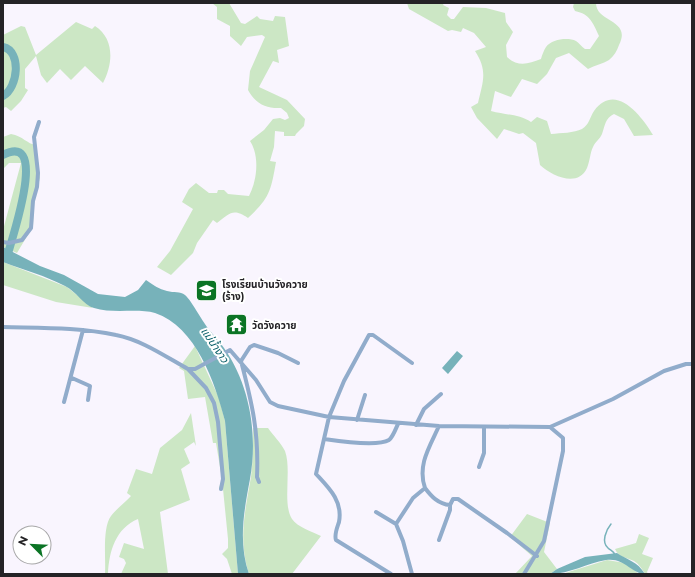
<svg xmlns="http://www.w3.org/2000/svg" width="695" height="577" viewBox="0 0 695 577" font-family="Montserrat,'Noto Sans Thai',sans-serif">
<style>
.green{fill:#cce7c5}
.water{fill:#77b2ba}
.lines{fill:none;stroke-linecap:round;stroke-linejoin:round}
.stream{stroke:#77b2ba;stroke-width:1.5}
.river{stroke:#77b2ba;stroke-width:8}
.street{stroke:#91accb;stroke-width:4}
.labels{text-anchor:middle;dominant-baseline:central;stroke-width:4;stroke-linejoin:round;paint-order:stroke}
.poi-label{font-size:10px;font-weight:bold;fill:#242326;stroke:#fff;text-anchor:start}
.water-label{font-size:11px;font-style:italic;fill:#0d616a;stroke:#fff}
</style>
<rect width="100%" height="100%" fill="#f9f5fe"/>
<!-- green -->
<path class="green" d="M212,3h17l12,20 4,1 12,-8 3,3 13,2 2,-5 10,1 4,29 -12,4 2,13 -6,-2 -14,26 28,13 18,19 -1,7 -8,8 -1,2h-11v-4l-9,-1 -1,16 -4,14 6,1c-5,28 -6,36 -28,56 -15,-10 -18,-5 -31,5l-4,-3 -16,23 -4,10 -22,22 -14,-8 13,-16 23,-42 -11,-7 7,-13 7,-6 13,10h8l1,-3h6l4,4 21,2c8,-15 11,-40 1,-55l14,-11 9,-11 7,-1 5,2 4,-2 -2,-5 -6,-5c-15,1 -26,-5 -33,-18l2,-19 15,-34 -3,-2 -15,2 -6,9 -11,-10v-10l-13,-7v-12z
M407,3h37l-1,2 6,3 -2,7 4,4h3l9,-12 23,1 19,5 1,9 7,10 -7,13 1,12c11,10 21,7 34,2 1,-4 3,-9 5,-12 6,-8 22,-10 30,-6 3,2 6,6 9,8h5l9,-13c-6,-13 -9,-22 -24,-25l-2,-4 1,-4h22c0,20 36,16 23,42 -2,6 -5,11 -10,15 -6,4 -14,5 -21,9l-19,-16 -13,5 -9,16 -10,10 -15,-5 -11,18 -16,-6 -4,20c14,4 28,3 40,11l6,-5 10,4 4,13c10,-1 23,-1 31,-5 7,-4 8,-12 12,-18 21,-29 47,4 59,24l-19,1 -10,-17 -10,-5c-9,4 -9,12 -12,20 -2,5 -7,8 -9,13 -3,6 -3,14 -6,21 -9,20 -35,8 -47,-3l-4,-22 -13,-10 -4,1 -15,-5 -7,10 -20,-21 -6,-11 7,-4c5,-22 10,-32 -3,-52l11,-4 -12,-14 -11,-5 -2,4 -9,-2 -4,1 -39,-22z
M76,22l16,7 3,-3c20,13 18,38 8,57l-18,-17 -14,14 -11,-11 -13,14 -6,-8 -5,-19 -11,13v19l3,2 -7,11 -10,10 -5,-4 -3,1v-73l18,-9 4,1 11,28z
M11,134c12,2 16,10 25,11l4,33 -6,21 -1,27 -16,27 -14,-6v-17l18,-67h-12l-6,6v-32z
M3,262l64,25 26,21 -37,-6 -53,-17z
M195,346l24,52 6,23 13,153h-6l-5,-15 -5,-5 6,-6v-9l-5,-50 -4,-1 3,-9 -6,-36h-3l-8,-46 -17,2 -4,-28 -5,-3z
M191,413l5,33 -2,-4 -10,7 6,14 -9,6 9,31 -30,12 8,62h-47l5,-11 -2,-4 -5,-2 5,-14 20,6 -6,-30c-22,9 -29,32 -30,55h-3c1,-15 -3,-46 6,-58 5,-7 14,-13 20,-20l-4,-3 9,-24 16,5 8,-26 22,-18z
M253,428h15c5,7 13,15 17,23 7,19 -3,52 7,68 5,8 21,13 29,17l-29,38h-43c-11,-33 -4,-63 2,-97 2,-16 2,-33 2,-49z
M527,514l23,9 -6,29 13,17 -7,5h-35l17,-18 -22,-19z
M639,534l10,4 -7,16 11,4 -6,14 1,2h-3c-3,-5 -6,-10 -11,-13 -8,-4 -15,-3 -19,-12l21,-6z
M607,560l18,3 14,11h-77z"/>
<!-- water -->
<path class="water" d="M3,247l37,19 24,9 34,19 27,3 13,-7 8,-10c7,5 13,9 21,11 7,2 13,0 18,4 7,6 18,28 26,37 4,5 9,10 13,16 26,37 34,87 26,131 -6,32 -12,63 -1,95h-11l-13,-153c-10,-39 -29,-94 -70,-108 -17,-5 -42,1 -61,-5 -11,-3 -18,-17 -29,-22 -19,-10 -41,-16 -62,-24z
M457,351l6,5 -15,18 -6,-6z
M617,553c12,8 20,8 28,21 -13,0 -21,-17 -39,-14 -19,3 -36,14 -56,14l7,-5 28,-12z"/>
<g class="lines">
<!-- stream -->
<path class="stream" d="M611,524c-5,6 -10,18 -3,24 3,3 5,2 7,7"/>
<!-- river -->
<path class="river" d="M3,47c19,4 15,41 0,49
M3,155c47,-25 8,86 4,102"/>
<!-- street -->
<path class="street" d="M3,242l6,1 13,-3 9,-12 2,-27 4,-14 1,-14 -4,-36 5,-15
M3,327c37,1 76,0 113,8 26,5 50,22 72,34h7l35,-19 26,30 14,22 8,4 51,11 110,9 111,1 63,-28 51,-28 22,-7h6
M188,369l18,19 8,15 4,19 5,57 -2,10
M72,378l18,8 -2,14
M64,402l19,-72
M357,420l8,-25
M416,425l8,-16 17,-15
M324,439c14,2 53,8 65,1 4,-3 7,-12 9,-16
M479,467l5,-14v-26
M259,482l-2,-5c2,-45 -5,-74 -16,-116l9,-14 4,-2 24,8 20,10
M425,488c-8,-23 5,-42 14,-62
M376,512l20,12 7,17 9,33
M396,524l17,-26 12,-10c6,8 13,16 25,17l3,-6h5l49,34 30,23
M439,540l11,-30v-5
M391,574l-55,-34c-2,-5 1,-12 3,-18 4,-21 -10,-34 -23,-48l13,-57 15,-36 25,-46h4l39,28
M524,574l20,-33 19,-90v-13l-13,-11"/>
</g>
<!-- icons -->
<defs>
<symbol id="school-square" viewBox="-11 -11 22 22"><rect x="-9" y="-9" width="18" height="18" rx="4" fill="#0b7425" stroke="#fff"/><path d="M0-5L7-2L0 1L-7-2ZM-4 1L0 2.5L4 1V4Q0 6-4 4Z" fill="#fff"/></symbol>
<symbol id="temple-square" viewBox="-11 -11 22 22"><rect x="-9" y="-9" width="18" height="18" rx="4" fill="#0b7425" stroke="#fff"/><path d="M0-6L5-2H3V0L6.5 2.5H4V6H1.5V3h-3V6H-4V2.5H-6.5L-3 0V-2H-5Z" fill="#fff"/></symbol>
</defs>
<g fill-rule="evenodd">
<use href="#school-square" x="194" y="278" width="25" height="25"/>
<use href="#temple-square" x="224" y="312" width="25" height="25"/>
</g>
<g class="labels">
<!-- poi labels -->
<g class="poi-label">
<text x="222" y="284">โรงเรียนบ้านวังควาย<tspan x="222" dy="12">(ร้าง)</tspan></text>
<text x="252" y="325">วัดวังควาย</text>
</g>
<!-- water labels -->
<g class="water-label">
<text transform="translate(215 345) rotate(56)">แม่น้ำงาว</text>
</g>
</g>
<!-- border -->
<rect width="695" height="577" fill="none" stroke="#242326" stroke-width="8"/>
<!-- north arrow -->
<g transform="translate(32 545) rotate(294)"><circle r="19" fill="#ffffff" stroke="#a7a7a8"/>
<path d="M0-3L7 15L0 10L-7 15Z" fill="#0b7425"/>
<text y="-6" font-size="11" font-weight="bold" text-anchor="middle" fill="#242326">N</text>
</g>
</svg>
